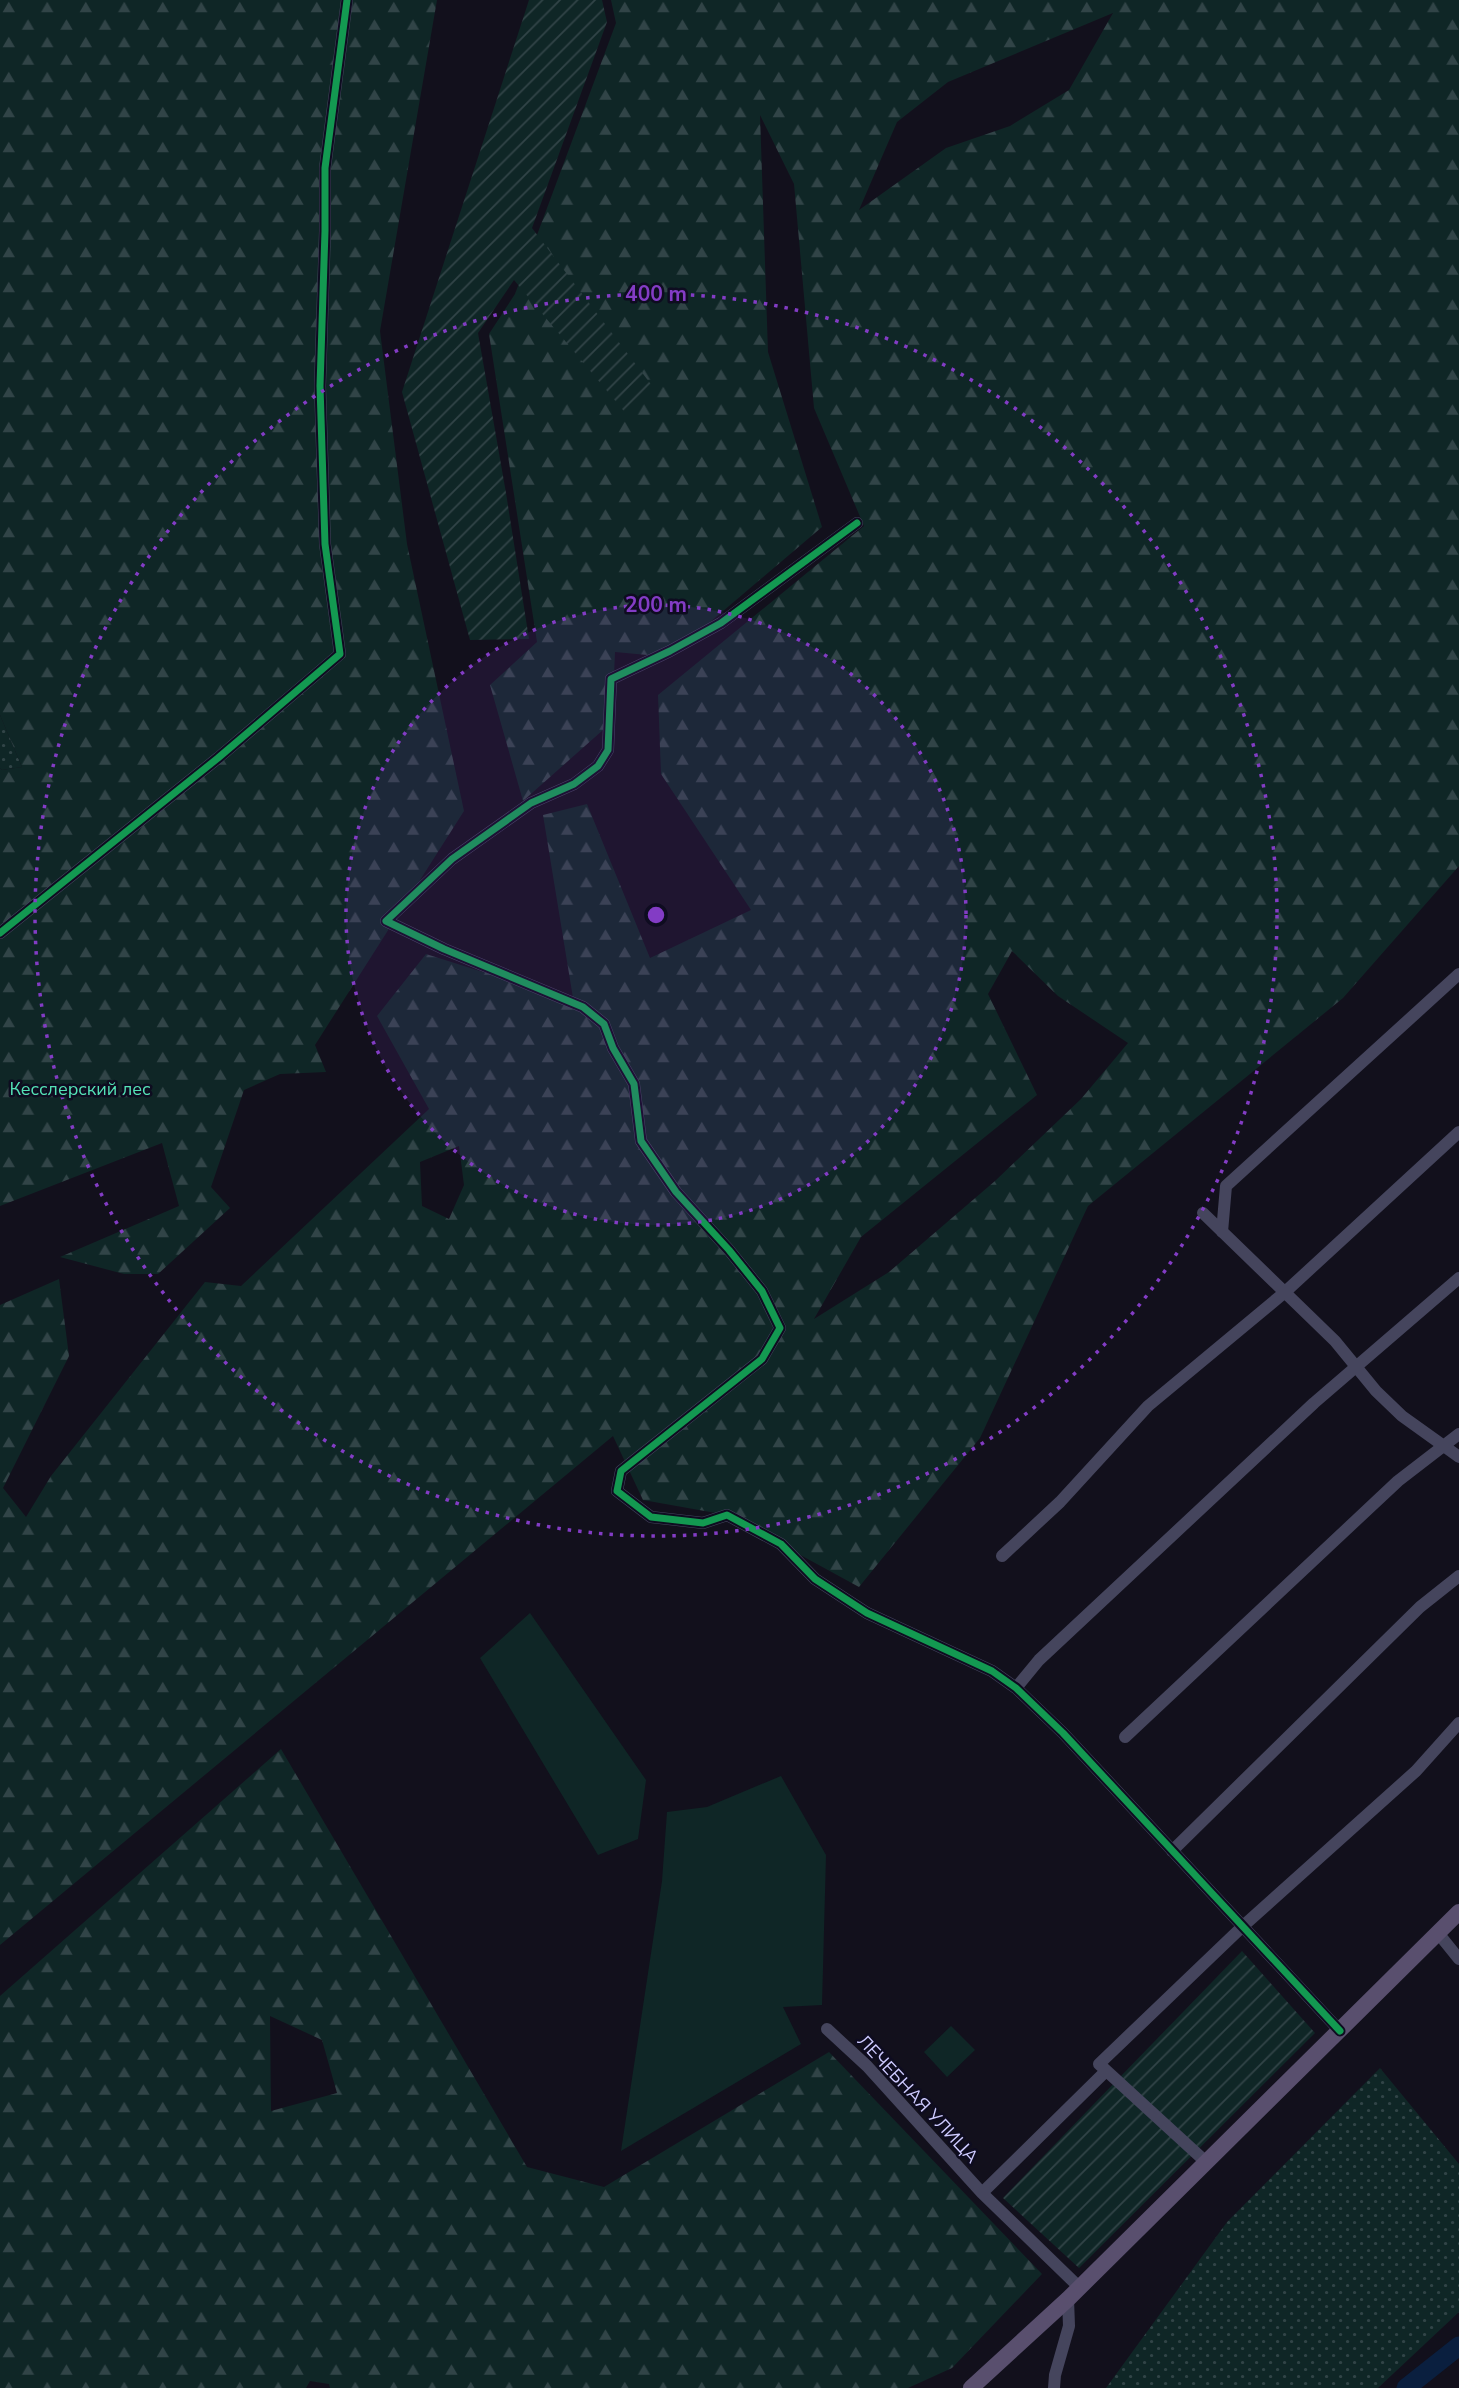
<svg xmlns="http://www.w3.org/2000/svg" width="1459" height="2388" viewBox="0 0 1459 2388" font-family="'Nunito Sans',sans-serif">
<style>
.grass{fill:url(#grass-dots)}
.forest{fill:url(#forest-firs);fill-rule:evenodd}
.park{fill:#0f2626}
.garden{fill:url(#garden-furrows)}
.lines{fill:none;stroke-linecap:round;stroke-linejoin:round}
.river{stroke:#0a1f3f;stroke-width:19}
.minor{stroke:#45455d;stroke-width:12}
.major{stroke:#594f6e;stroke-width:16}
.cycleway-casing{stroke:#0e0c20;stroke-width:11}
.cycleway{stroke:#139951;stroke-width:7}
.ring{fill:none;stroke:#833cc5;stroke-width:3.5;stroke-dasharray:3.5 7}
.labels{text-anchor:middle;dominant-baseline:central;stroke-width:5;stroke-linejoin:round;paint-order:stroke}
.park-label{font-size:18px;fill:#54e2b6;stroke:#0e0c20}
.street-label{font-size:18px;fill:#cecbff;stroke:#0e0c20}
.centre{fill:#833cc5;stroke:#0e0c20;stroke-width:3.5}
.ring-label{font-size:21px;text-anchor:middle;font-weight:bold;fill:#833cc5;stroke:#0e0c20;stroke-width:5;stroke-linejoin:round;paint-order:stroke}
</style>
<defs>
<pattern id="grass-dots" width="8" height="8" patternUnits="userSpaceOnUse" patternTransform="scale(1.75)"><rect width="8" height="8" fill="#0f2626"/><path d="M2 2h.1M6 6h.1" fill="none" stroke="#314447" stroke-width="1.8" stroke-linecap="round"/></pattern>
<pattern id="forest-firs" width="22" height="20" patternUnits="userSpaceOnUse" patternTransform="scale(1.75)"><rect width="22" height="20" fill="#0f2626"/><path d="M5 1l3.5 6h-7zM16 11l3.5 6h-7z" fill="#314447"/></pattern>
<pattern id="garden-furrows" width="10" height="10" patternUnits="userSpaceOnUse" patternTransform="scale(1.75)"><rect width="10" height="10" fill="#0f2626"/><path d="M-1 1l2-2M0 10L10 0M9 11l2-2" fill="none" stroke="#314447"/></pattern>
</defs>
<rect width="100%" height="100%" fill="#12101c"/>
<!-- grass -->
<path class="grass" d="M0,715l22,52 -20,3 -2,-2z
M1380,2068l79,96v148l-81,76h-272l121,-166z"/>
<!-- forest -->
<path class="forest" d="M0,0h437l-57,331 27,213 57,267 -149,234 11,27 -46,2 -36,16 -33,97 19,21 -72,66h-34l-64,-17 119,-51 -17,-63 -162,63v-438l2,2 20,-3 -22,-52z
M611,0h848v866l-116,132 -255,208 -108,232 -121,149 -132,-72 -84,-15 -30,-64 -613,509v-640l59,-26 10,77 -66,132 23,29 25,-41 154,-194 36,4 188,-177 -52,-93 49,-62 133,42 15,8 -31,-189 44,-11 63,154 101,-48 -90,-136 -3,-79 206,-169 -50,-118 -20,-224 -34,-69 8,237 54,175 -153,130 -54,-5 -3,70 -89,79 -33,-116 47,-43 -48,-308 26,-40 101,-271zM1113,13l-44,77 -59,36 -64,22 -87,62 38,-88 51,-40zM1012,951l46,45 70,47 -47,56 -86,82 -106,91 -75,47 47,-82 176,-142 -49,-101zM459,1146l5,39 -15,34 -27,-13 -2,-44z
M281,1749l246,418 77,20 225,-135 213,222 -90,94 -44,20h-578l-1,-4 -19,-3 -4,7h-306v-392zM270,2016l52,24 15,53 -66,18z"/>
<!-- park -->
<path class="park" d="M530,1613l116,167 -8,59 -40,16 -118,-197z
M781,1776l45,79 -4,150 -39,2 18,37 -180,107 41,-270 5,-69 40,-5z
M951,2026l24,24 -28,27 -23,-25z"/>
<!-- garden -->
<path class="garden" d="M529,0h73l5,22 -75,206 121,159 -25,29 -114,-136 -36,53 28,160 23,146 -59,1 -68,-248z
M1242,1951l73,82 -236,235 -76,-70z"/>
<g class="lines">
<!-- river -->
<path class="river" d="M1406,2388l53,-42"/>
<!-- minor -->
<path class="minor" d="M857,523l-136,100 -51,28 -59,28 -3,71 -10,16 -24,18 -43,19 -79,56 -66,62 58,28 139,58 21,17 9,24 21,36 7,57 35,51 53,58 33,41 18,37 -18,31 -141,112 -4,20 34,26 52,6 24,-8 54,29 34,35 52,34 125,58 24,17 47,45 277,298
M0,933l218,-175 122,-104 -15,-110 -5,-158 5,-155v-63l22,-168
M1203,1213l132,128 41,50 26,25 57,41
M1222,1232l4,-46 233,-212
M1002,1556l58,-54 88,-96 136,-113 175,-161
M1016,1688l23,-28 275,-257 145,-125
M1125,1737l273,-256 61,-47
M1172,1851l248,-244 39,-31
M1438,1933l21,26
M827,2029l40,37 115,127 97,94
M1206,2162l-107,-98 143,-137 174,-156 43,-48
M982,2193l124,-122
M1054,2388l1,-13 14,-49 -1,-27"/>
<!-- major -->
<path class="major" d="M971,2388l97,-89 391,-387"/>
<defs>
<path id="cycleway" d="M857,523l-136,100 -51,28 -59,28 -3,71 -10,16 -24,18 -43,19 -79,56 -66,62 58,28 139,58 21,17 9,24 21,36 7,57 35,51 53,58 33,41 18,37 -18,31 -141,112 -4,20 34,26 52,6 24,-8 54,29 34,35 52,34 125,58 24,17 47,45 277,298
M0,933l218,-175 122,-104 -15,-110 -5,-158 5,-155v-63l22,-168"/>
</defs>
<!-- cycleway casing -->
<use href="#cycleway" class="cycleway-casing"/>
<!-- cycleway -->
<use href="#cycleway" class="cycleway"/>
</g>
<!-- distance rings -->
<circle cx="656" cy="915" r="310" fill="#833cc5" fill-opacity=".12"/>
<g class="ring">
<circle cx="656" cy="915" r="310"/>
<circle cx="656" cy="915" r="621"/>
</g>
<g class="labels">
<!-- park labels -->
<g class="park-label">
<text x="80" y="1089">Кесслерский лес</text>
</g>
<!-- street labels -->
<g class="street-label">
<text transform="translate(918 2099) rotate(47)">ЛЕЧЕБНАЯ УЛИЦА</text>
</g>
</g>
<circle cx="656" cy="915" r="10" class="centre"/>
<g class="ring-label">
<text x="656" y="301">400 m</text>
<text x="656" y="612">200 m</text>
</g>
</svg>
